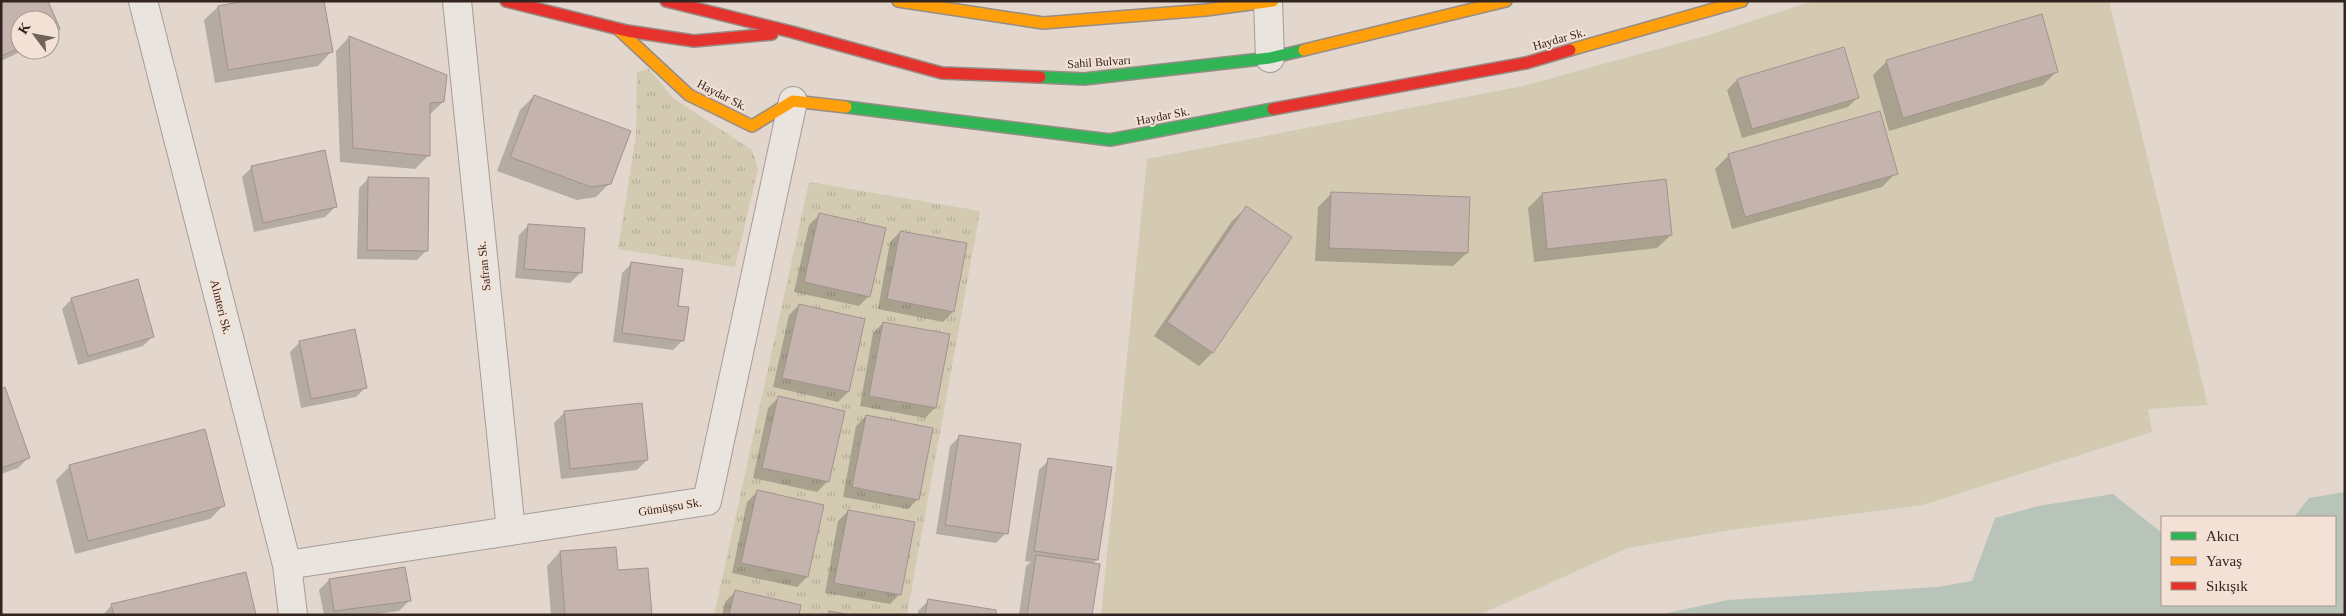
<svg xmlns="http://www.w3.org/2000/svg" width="2346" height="616" viewBox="0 0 2346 616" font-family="Georgia,serif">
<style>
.grass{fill:url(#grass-tufts)}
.garden{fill:#d3cab1}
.water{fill:#b8c4b9}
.shadow{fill:#0003}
.building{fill:#c5b4ae;stroke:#a2928d}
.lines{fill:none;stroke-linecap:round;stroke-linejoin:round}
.street-casing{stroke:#a79c96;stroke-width:30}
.fast-casing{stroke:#978c86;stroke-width:14}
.slow-casing{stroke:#978c86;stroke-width:14}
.jam-casing{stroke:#978c86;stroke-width:14}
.street{stroke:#eae4de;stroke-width:28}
.fast{stroke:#30b455;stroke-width:11}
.slow{stroke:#ff9f0a;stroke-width:11}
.jam{stroke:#e5322d;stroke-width:11}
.labels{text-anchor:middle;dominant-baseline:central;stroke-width:4;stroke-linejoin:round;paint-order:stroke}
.street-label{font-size:12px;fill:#34241f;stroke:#f2e1d4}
</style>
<defs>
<pattern id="grass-tufts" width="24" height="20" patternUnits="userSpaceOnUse" patternTransform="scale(1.25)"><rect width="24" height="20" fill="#d3cab1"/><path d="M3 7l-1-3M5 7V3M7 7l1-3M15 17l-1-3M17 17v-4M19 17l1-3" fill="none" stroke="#b6ad98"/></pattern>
</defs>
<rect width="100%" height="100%" fill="#e2d6cd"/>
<!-- grass -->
<path class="grass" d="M649,69l24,29 79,52 6,19 -23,98 -117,-18 18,-114 1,-63z
M809,182l171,29 -73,404h-193z"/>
<!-- garden -->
<path class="garden" d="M1813,1h296l99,404 -60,4 4,23 -229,73 -193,25 -102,18 -149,67h-378l46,-456 376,-73 186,-51z"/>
<!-- water -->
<path class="water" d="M2345,492v123h-687l70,-15 209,-13 35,-6 23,-63 43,-12 75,-12 49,39v72h173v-88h-41l15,-19z"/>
<!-- shadow -->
<path class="shadow" d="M1,1h45l13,27 -9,9v-17h-30v30h4l-23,11z
M218,7l113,45 -13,14 -103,17 -11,-63z
M349,37l94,65 -14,13v40l-14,14 -75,-7 -4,-111z
M1887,61l170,10 -14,14 -154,46 -16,-56z
M1737,80l121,17 -10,10 -106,31 -15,-48z
M534,96l76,87 -14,14 -19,3 -80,-29 23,-61z
M1729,155l167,18 -14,14 -150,42 -17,-60z
M252,167l83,40 -10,10 -71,15 -12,-55z
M369,178l58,72 -10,10 -60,-1 2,-71z
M1332,193l135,60 -14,13 -138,-5 3,-54z
M1542,194l129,41 -14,13 -123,14 -6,-54z
M1246,208l44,29 -78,116 -13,13 -45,-30 78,-115z
M819,215l50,81 -10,10 -65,-14 15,-67z
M529,225l51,48 -10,10 -55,-5 4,-43z
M900,232l53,80 -10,10 -65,-13 12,-67z
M632,263l51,77 -10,10 -60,-8 9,-69z
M72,299l81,37 -10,10 -65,19 -16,-56z
M799,305l49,87 -10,10 -65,-15 16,-72z
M883,323l52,85 -10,10 -65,-12 13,-73z
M300,342l66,45 -10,10 -55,11 -11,-56z
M1,390l27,68 -10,10 -17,6z
M778,398l65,14 -16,70 -10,10 -64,-14 15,-70z
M564,413l83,47 -10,10 -76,9 -7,-56z
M866,416l52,83 -10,10 -65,-12 13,-71z
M960,436l46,97 -10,10 -60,-9 14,-88z
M1049,460l48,100 -5,4 -1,51h-72l7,-49 5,-4 -6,-1 14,-91z
M70,466l154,39 -14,14 -135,35 -19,-74z
M757,492l50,85 -10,10 -65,-14 15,-71z
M848,511l52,83 -10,10 -65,-11 13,-72z
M560,552l91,63h-100l-4,-49z
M329,580l80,21 -10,10 -29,4h-46l-5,-25z
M735,592l63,23h-76l3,-13z
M928,601l66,14h-76v-4z
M112,605l143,10h-152z"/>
<!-- building -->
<path class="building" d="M1,1h47l12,28 -10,5v-14h-30v28l-19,8z
M244,1h80l9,51 -105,18 -10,-64z
M2042,14l16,58 -155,46 -17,-58z
M349,36l98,39 -3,27 -14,1v53l-77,-8z
M1844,47l15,51 -107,31 -15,-50z
M534,95l97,36 -20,53 -20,3 -81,-30z
M1880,111l18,63 -153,43 -17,-63z
M325,150l12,57 -74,16 -12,-57z
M368,177l61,1 -1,73 -61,-1z
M1666,179l6,56 -125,14 -5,-56z
M1331,192l139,5 -2,56 -139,-5z
M1246,206l46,31 -79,116 -46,-31z
M819,213l67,15 -16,69 -66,-15z
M528,224l57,4 -3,45 -58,-4z
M900,231l67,12 -13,69 -67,-13z
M631,262l52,7 -5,37 11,1 -5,34 -62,-8z
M138,279l16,58 -66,19 -17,-58z
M799,304l66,15 -16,73 -67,-14z
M883,322l67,12 -14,74 -67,-12z
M355,329l12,59 -56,11 -12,-58z
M5,387l25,71 -29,10v-79z
M778,396l67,15 -16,71 -67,-14z
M642,403l6,57 -78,9 -6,-58z
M866,415l67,13 -14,72 -67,-13z
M205,429l20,77 -137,35 -19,-76z
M959,435l62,9 -13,90 -63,-9z
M1048,458l64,9 -14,93 -64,-9z
M757,490l67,15 -16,72 -67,-14z
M848,510l67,12 -14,73 -67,-12z
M616,547l2,23 30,-2 4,47h-87l-5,-64z
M1036,555l64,9 -8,51h-65z
M405,567l6,34 -77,10 -5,-32z
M246,572l10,43h-142l-3,-11z
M735,590l66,15 -2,10h-70z
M928,599l68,11v5h-71z
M829,611l23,4h-24z"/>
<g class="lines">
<defs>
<path id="street" d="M143,1l144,564 6,50
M457,1l54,530
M1268,1l2,57
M287,565l420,-64 86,-400"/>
<path id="fast" d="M1040,77l44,2 186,-21 34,-8
M846,107l264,33 163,-31"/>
<path id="slow" d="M898,1l145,22 163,-13 67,-9
M618,29l71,66 63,31 41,-25 53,6
M1304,50l202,-49
M1570,50l172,-49"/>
<path id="jam" d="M506,1l121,30 67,10 78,-7
M666,1l126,31 150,41 98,4
M1273,109l253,-46 44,-13"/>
</defs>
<!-- street casing -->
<use href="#street" class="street-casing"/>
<!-- fast casing -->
<use href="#fast" class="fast-casing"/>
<!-- slow casing -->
<use href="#slow" class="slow-casing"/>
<!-- jam casing -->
<use href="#jam" class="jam-casing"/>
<!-- street -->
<use href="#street" class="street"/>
<!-- fast -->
<use href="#fast" class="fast"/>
<!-- slow -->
<use href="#slow" class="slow"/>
<!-- jam -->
<use href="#jam" class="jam"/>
</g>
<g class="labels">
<!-- street labels -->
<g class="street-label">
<text transform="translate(1559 39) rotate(-16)">Haydar Sk.</text>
<text transform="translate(1099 62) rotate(-4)">Sahil Bulvarı</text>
<text transform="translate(722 95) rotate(27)">Haydar Sk.</text>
<text transform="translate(1163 116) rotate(-11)">Haydar Sk.</text>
<text transform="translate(484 266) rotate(-96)">Safran Sk.</text>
<text transform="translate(221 307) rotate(76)">Alınteri Sk.</text>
<text transform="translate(670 507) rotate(-9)">Gümüşsu Sk.</text>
</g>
</g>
<!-- border -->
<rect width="2346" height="616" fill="none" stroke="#34241f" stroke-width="5"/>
<!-- legend -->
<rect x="2161" y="516" width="175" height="90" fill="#f2e1d4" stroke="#a6958c"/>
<rect x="2171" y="532" width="25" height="8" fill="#30b455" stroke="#a6958c"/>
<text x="2206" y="541" font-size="15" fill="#34241f">Akıcı</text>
<rect x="2171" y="557" width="25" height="8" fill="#ff9f0a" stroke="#a6958c"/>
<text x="2206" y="566" font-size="15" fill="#34241f">Yavaş</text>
<rect x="2171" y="582" width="25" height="8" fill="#e5322d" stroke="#a6958c"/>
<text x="2206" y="591" font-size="15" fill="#34241f">Sıkışık</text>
<!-- north arrow -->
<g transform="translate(35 35) rotate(302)"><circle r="24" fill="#f2e1d4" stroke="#a6958c"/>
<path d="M0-4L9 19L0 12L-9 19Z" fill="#71625c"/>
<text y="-8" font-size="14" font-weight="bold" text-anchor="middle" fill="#34241f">K</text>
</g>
</svg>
